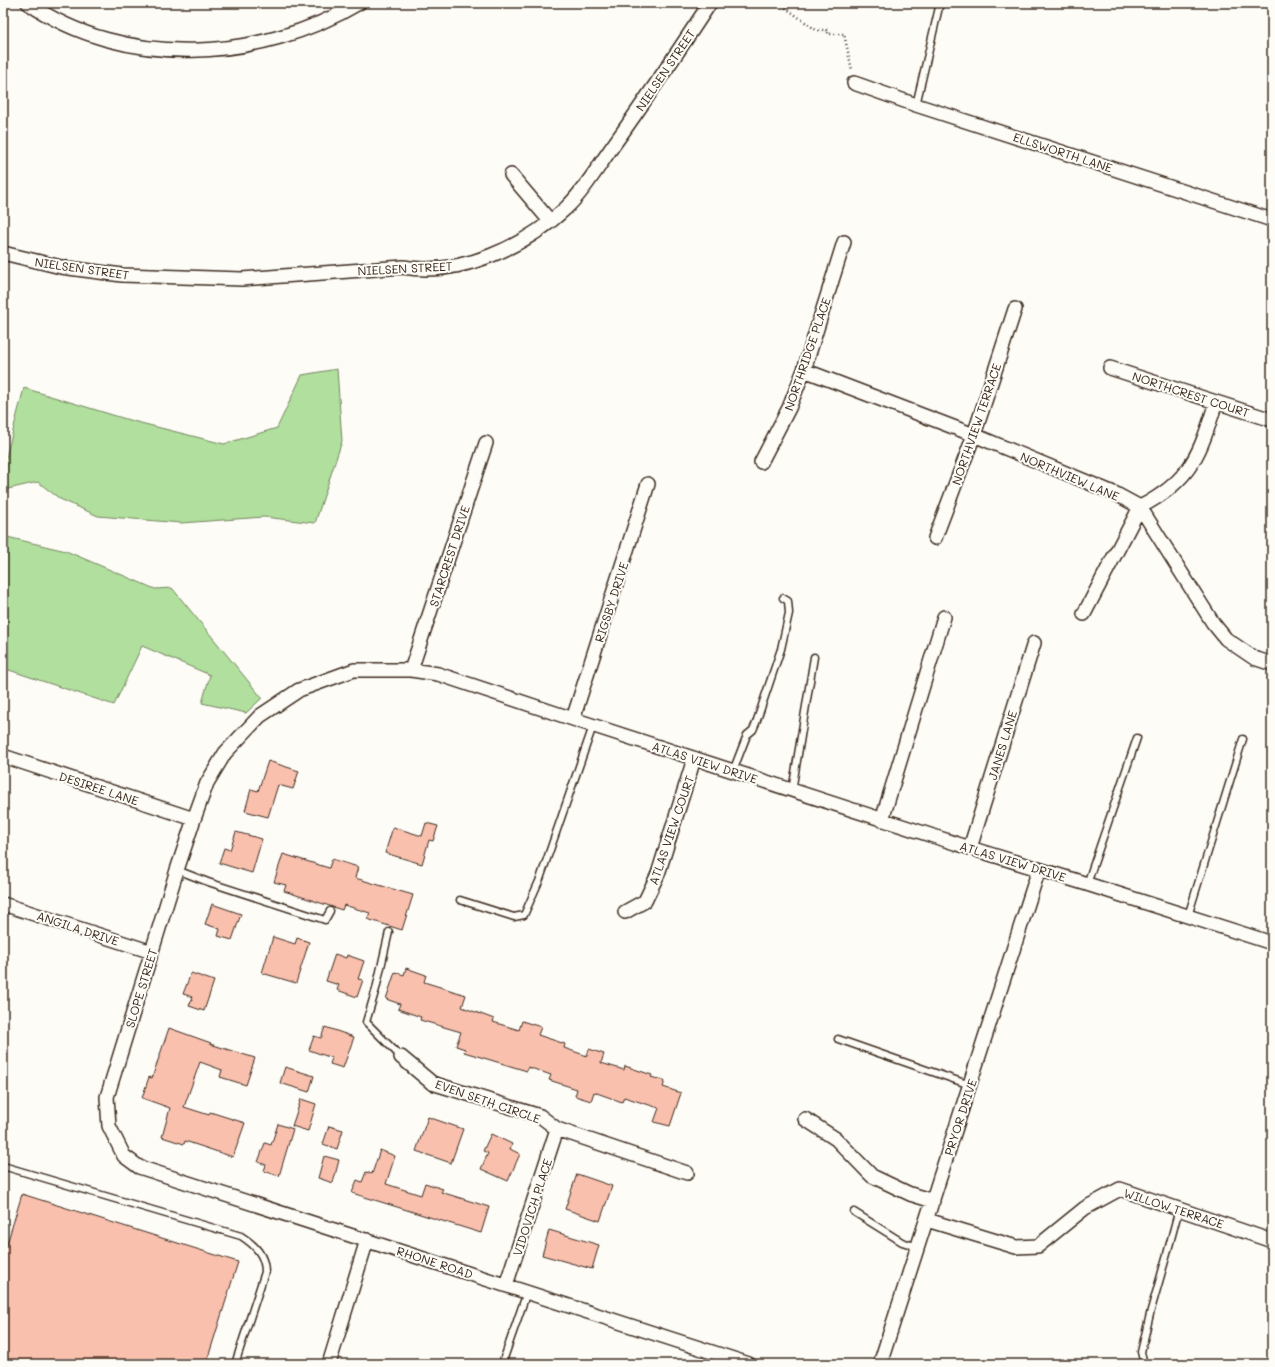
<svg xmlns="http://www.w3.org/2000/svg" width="1275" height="1367" viewBox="0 0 1275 1367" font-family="Mali,sans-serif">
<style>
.green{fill:#b0df9e;stroke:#76845e}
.building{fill:#f9c0ae;stroke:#3b2a1e}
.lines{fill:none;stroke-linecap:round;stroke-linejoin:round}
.lane-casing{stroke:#3b2a1e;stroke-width:9}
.street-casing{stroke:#3b2a1e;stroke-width:16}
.path{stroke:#3b2a1e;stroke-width:2.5;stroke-dasharray:1 3;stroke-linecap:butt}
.lane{stroke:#fdfcf7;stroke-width:6}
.street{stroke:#fdfcf7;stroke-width:13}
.labels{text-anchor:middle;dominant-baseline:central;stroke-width:4;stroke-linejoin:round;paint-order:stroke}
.street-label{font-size:12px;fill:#3b2a1e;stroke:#fdfcf7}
</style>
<rect width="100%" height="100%" fill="#fdfcf7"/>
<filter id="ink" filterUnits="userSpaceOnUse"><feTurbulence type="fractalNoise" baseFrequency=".025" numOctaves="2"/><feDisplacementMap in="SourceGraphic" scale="8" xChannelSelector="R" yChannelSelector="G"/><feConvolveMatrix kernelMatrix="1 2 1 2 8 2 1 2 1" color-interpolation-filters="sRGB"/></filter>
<g filter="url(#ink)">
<!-- green -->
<path class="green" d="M337,369l5,72 -27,82 -51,-6 -83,6 -83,-7 -38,-17 -22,-17 -30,7 -5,3v-23l21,-81 105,32 95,24 53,-16 25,-53z
M3,536l63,15 89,38 17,-1 90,110 -16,15 -44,-10 8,-28 -68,-29 -28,59 -111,-37z"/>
<!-- building -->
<path class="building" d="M268,761l31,10 -6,18 -15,-4 -10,32 -23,-6 6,-22 7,2z
M426,823l12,3 -5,15 -4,-1 -7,24 -37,-11 8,-26 29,9z
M236,832l26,7 -10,34 -33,-10 5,-15 6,2z
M283,854l46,14 3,-9 26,8 -3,11 58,17 -11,35 -35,-11 3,-6 -26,-8 -2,5 -58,-19 2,-6 -12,-3z
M212,904l29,10 -9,26 -14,-4 2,-7 -15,-5z
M273,937l22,7 2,-6 12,4 -13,41 -34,-10z
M335,954l11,4 1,-3 17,6 -6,18 5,1 -6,17 -20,-7 2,-5 -13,-4z
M406,968l20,7 -2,7 42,13 -4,12 32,12 -1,3 26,8 3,-9 19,6 -3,8 27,9 -1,4 23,8 2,-7 15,5 -3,9 23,7 1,-4 27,9 -1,2 14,4 -2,6 18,6 -11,33 -16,-4 5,-14 -35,-11 -2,5 -28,-10 -3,9 -16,-5 2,-7 -28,-9 2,-5 -23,-8 -1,4 -63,-19 1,-3 -9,-3 5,-14 -41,-12 1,-3 -23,-8 2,-5 -14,-5 9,-27 9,3z
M191,973l23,8 -10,30 -15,-5 4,-9 -10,-3z
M325,1027l29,10 -11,31 -13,-4 2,-6 -23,-8 5,-14 7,2z
M169,1028l42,15 -1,1 45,14 -9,27 -26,-8 2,-7 -22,-8 -16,45 25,8 1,-3 35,11 -12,34 -48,-16 -1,3 -22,-7 8,-29 -28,-10 7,-21 3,1z
M285,1067l29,9 -5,16 -29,-9z
M301,1099l15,5 -8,27 -16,-5z
M428,1117l35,12 -12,34 -35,-12z
M278,1124l15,5 -14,47 -15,-5 2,-6 -8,-3 7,-19 6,2z
M329,1126l14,4 -6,19 -14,-5z
M491,1134l21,10 -2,5 10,5 -12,27 -27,-12 7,-16 -5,-2z
M380,1150l15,6 -9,28 35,11 4,-12 18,6 -2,3 48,15 -8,26 -129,-40 5,-13 5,2 4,-10 6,2z
M324,1156l15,4 -6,23 -15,-5z
M577,1174l35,12 -12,35 -35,-12z
M22,1194l216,68 -32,102h-203v-107z
M549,1230l50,15 -7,24 -50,-14z"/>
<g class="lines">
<defs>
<path id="lane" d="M916,105l24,-102
M733,771l14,-36 6,-5 3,-7 25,-74 8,-36 -1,-12 -5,-3
M792,791l22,-134
M177,870l31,12 117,38 5,-9
M1087,884l50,-146
M460,900l54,17 10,-2 16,-36 53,-153
M1188,916l55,-177
M389,932l-13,57 -10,33 35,35
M838,1039l132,46
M3,1166l238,70c14,9 24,19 24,36l-30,92
M854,1212l48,30 16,5
M502,1364l25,-72
M1144,1364l-3,-12 10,-42 16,-56 12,-45"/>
<path id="street" d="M28,3c97,67 232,59 331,0
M854,83l62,22 356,115
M511,175l39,46
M3,253l58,14 61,8 120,4 161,-12c57,10 123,-21 163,-59 19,-18 33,-43 49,-65 33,-46 64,-93 95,-140
M1110,368l162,52
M804,370l170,65 142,59 24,13 73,116 13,16 28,19 18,6
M761,462l28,-54 15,-38 40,-128
M935,538l39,-103 41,-126
M1084,614l56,-107c51,-26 60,-53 76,-105
M411,670l75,-227
M573,719l75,-235
M3,756l191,63
M882,820l62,-203
M970,848l64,-205
M3,904l149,48
M625,912l20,-11 13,-27 36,-115
M401,1057l31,26 108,33 17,13 130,44
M805,1119l31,20 36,37 38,18 23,7
M927,1220l89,27 22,-1 47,-38 35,-19 152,52
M506,1285l51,-156
M329,1364l38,-124
M749,1364l-610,-197 -15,-11 -15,-30 -2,-29 70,-227 17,-51 13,-36 18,-30 35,-37 39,-26 55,-20h57l27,4 135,45 397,129 117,36 185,59
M880,1364l159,-495"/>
</defs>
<!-- lane casing -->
<use href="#lane" class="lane-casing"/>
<!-- street casing -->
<use href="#street" class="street-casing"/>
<!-- path -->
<path class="path" d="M779,3l37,27h12v4h16l8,36"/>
<!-- lane -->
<use href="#lane" class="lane"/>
<!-- street -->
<use href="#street" class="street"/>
</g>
</g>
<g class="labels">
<!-- street labels -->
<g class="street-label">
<text transform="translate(665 70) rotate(-56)">NIELSEN STREET</text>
<text transform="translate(1063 152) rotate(18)">ELLSWORTH LANE</text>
<text transform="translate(82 268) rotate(8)">NIELSEN STREET</text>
<text transform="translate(405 268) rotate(-3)">NIELSEN STREET</text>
<text transform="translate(807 354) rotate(-71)">NORTHRIDGE PLACE</text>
<text transform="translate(1191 394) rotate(18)">NORTHCREST COURT</text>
<text transform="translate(976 424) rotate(-71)">NORTHVIEW TERRACE</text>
<text transform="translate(1070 476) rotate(23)">NORTHVIEW LANE</text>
<text transform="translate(449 556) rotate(-72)">STARCREST DRIVE</text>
<text transform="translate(611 602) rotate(-72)">RIGSBY DRIVE</text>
<text transform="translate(1002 745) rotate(-73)">JANES LANE</text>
<text transform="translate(705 762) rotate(18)">ATLAS VIEW DRIVE</text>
<text transform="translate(99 788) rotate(18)">DESIREE LANE</text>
<text transform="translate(671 830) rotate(-71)">ATLAS VIEW COURT</text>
<text transform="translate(1013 861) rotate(17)">ATLAS VIEW DRIVE</text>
<text transform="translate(78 928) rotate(18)">ANGILA DRIVE</text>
<text transform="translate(141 988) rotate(-73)">SLOPE STREET</text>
<text transform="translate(488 1101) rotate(19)">EVEN SETH CIRCLE</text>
<text transform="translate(960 1117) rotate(-72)">PRYOR DRIVE</text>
<text transform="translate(532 1207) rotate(-72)">VIDOVICH PLACE</text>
<text transform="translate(1174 1208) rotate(18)">WILLOW TERRACE</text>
<text transform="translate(435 1262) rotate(18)">RHONE ROAD</text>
</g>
</g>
<!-- margin -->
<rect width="1275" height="1367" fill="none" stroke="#fdfcf7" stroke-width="16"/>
<rect x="8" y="8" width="1259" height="1351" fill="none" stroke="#3b2a1e" stroke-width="1.5" filter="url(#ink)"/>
</svg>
